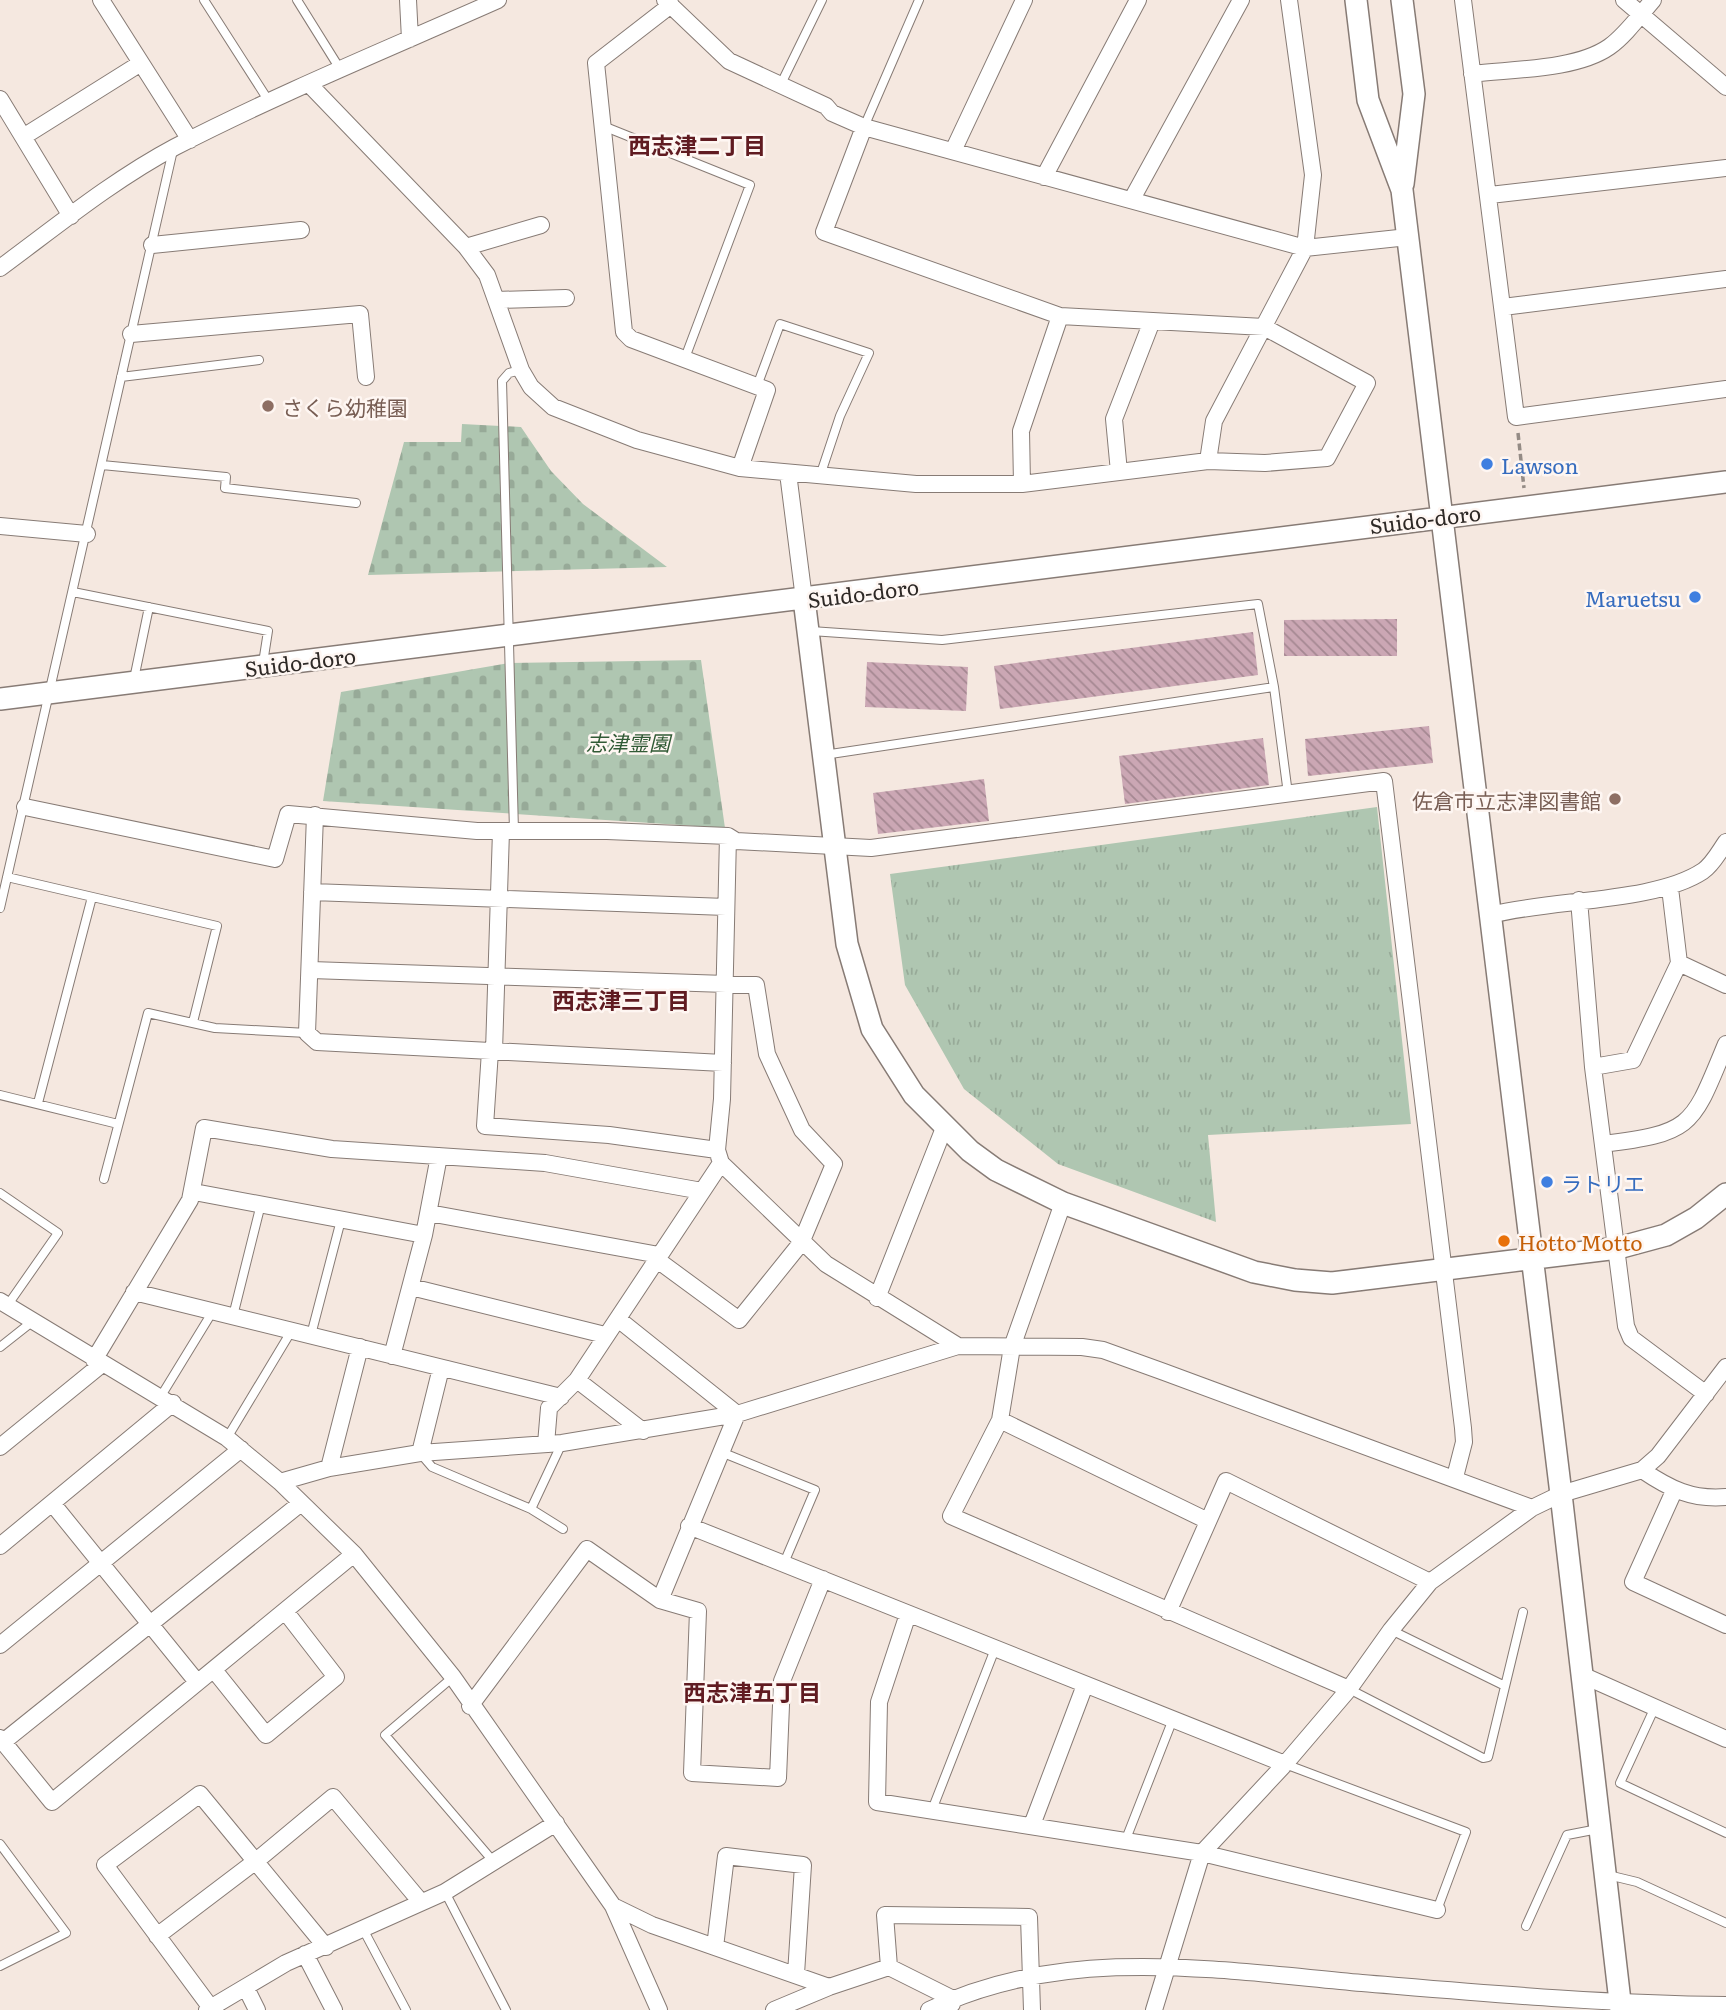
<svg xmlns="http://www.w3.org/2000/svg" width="1726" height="2010" viewBox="0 0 1726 2010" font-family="Literata,'Noto Sans JP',serif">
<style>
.cemetery{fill:url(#cemetery-stones)}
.park{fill:url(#park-tufts)}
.building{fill:url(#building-back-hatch)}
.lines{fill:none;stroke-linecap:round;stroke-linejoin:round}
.lane-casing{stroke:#877b75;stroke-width:10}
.street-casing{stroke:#877b75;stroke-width:18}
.secondary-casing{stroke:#877b75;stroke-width:24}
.path{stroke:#948b85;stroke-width:3.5;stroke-dasharray:7 3.5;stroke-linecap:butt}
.lane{stroke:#fff;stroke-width:8}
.street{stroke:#fff;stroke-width:16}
.secondary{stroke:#fff;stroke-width:21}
.education-dot{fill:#8d6e63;stroke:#fef6f2;stroke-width:2.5}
.shop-dot{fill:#3f7fe0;stroke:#fef6f2;stroke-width:2.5}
.food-dot{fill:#e8710a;stroke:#fef6f2;stroke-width:2.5}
.labels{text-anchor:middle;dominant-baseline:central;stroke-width:5;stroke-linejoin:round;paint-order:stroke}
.education-label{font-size:21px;fill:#785e54;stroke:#fef6f2;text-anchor:start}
.shop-label{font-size:21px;fill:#366cbe;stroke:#fef6f2;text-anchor:start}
.street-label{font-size:21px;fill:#2e2926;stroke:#fef6f2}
.park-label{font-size:21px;font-style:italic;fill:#315a35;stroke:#fef6f2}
.food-label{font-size:21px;fill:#c56008;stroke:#fef6f2;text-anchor:start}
.neighbourhood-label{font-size:23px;font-weight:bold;fill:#601b21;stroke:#fef6f2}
</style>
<defs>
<pattern id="cemetery-stones" width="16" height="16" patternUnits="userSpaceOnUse" patternTransform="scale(1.75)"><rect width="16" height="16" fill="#afc6b1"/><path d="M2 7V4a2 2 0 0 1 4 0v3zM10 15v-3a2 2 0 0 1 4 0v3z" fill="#97aa98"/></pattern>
<pattern id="park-tufts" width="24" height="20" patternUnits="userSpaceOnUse" patternTransform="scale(1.75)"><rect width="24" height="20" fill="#afc6b1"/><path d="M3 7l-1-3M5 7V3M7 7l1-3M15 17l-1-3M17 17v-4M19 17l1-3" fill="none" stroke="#97aa98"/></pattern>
<pattern id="building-back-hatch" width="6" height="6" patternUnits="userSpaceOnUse" patternTransform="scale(1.75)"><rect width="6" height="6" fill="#cba7b4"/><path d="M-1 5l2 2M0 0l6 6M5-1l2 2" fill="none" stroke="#a58892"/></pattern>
</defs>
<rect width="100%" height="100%" fill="#f5e8e0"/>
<!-- cemetery -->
<path class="cemetery" d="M462,424l59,3 30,44 32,33 84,63 -299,8 36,-133h57z
M701,660l24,168 -402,-27 18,-109 168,-29z"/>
<!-- park -->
<path class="park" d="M1377,807l34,317 -203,11 8,87 -158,-58 -94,-75 -59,-104 -15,-111z"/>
<!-- building -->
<path class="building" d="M1397,619v37h-113v-36z
M1253,632l5,43 -258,34 -6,-43z
M867,662l101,5 -2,44 -101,-4z
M1429,726l4,37 -125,13 -3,-37z
M1263,738l6,47 -144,19 -6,-48z
M984,779l5,42 -111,13 -5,-41z"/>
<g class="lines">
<defs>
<path id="lane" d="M204,0l66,103
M297,0l43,69
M780,86l42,-86
M603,126l147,59 -65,173
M864,127l55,-127
M121,377l138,-17
M757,386l23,-62 89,29 -29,63 -20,60
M102,465l124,12 -1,11 131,15
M73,592l195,39 -5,32
M811,631l131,9 316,-36 16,83
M134,679l15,-72
M824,755l450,-68 14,107
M514,831l-12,-450 7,-8 12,-3
M7,877l210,49 -24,96
M0,908l173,-758
M0,1095l118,29
M38,1103l54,-206
M104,1179l44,-166 67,15 92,5
M0,1193l58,40 -51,73
M233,1316l28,-112
M311,1335l30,-115
M0,1347l33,-26
M161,1396l52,-85
M227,1438l65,-108
M721,1452l94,38 -31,73
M420,1453l12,14 99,42 32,20
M531,1509l31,-66
M1391,1630l114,56
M453,1677l-68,58 108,126
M1349,1689l134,69 5,-1 35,-145
M1655,1707l-35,76 106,50
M1285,1764l181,68 -29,78
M932,1810l63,-161
M1126,1839l47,-120
M0,1844l66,89 -66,33
M1608,1875l29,7 89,41
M445,1892l61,118
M1526,1926l41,-91 31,-6
M363,1929l43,81"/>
<path id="street" d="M101,0l89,140
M408,0l2,39
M665,0l64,61 97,45 6,7 32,14 441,121 103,-11
M1463,0l53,417 210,-28
M1624,0l102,87
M671,5l-75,58 28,269 7,7 136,51 -27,78
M1472,74c40,-5 104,-4 137,-27 16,-11 31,-32 44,-47
M309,84l157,163 75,-22
M0,99l71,117
M23,137l118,-74
M953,151l71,-151
M1044,177l94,-177
M1490,195l236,-27
M1132,199l109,-199
M152,245l149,-15
M466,247l21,28 34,95 10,17 22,20 84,33 103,28 176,16h106l186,-23 57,2 62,-5 40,-75 -103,-56 -204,-11 -236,-84 40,-105
M0,268c57,-42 113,-88 175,-121 105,-54 215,-99 323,-147
M496,300l70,-2
M1503,307l223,-28
M131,334l229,-20 6,63
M1208,461l6,-40 91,-173 8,-73 -24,-175
M1119,472l-5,-53 38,-98
M788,473l16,126
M1022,484l-1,-53 39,-115
M0,526l87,8
M25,807l250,52 13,-45 189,17h130l121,5 8,5 135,7 513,-67 79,647 1,14 -9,35
M315,815l-8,218 10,9 406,21
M728,836l-6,263 -5,51 4,13 105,101 132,82
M1670,888l9,75 47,22
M312,892l414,15
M1579,900l14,167 33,259 5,12 75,56
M1491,915c59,-16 164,-12 212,-44 10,-7 16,-19 23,-29
M311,970l445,15 11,69 35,76 32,34 -33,79 -62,77 -83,-61
M490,1051l-5,75 124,9 108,15
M494,1051l7,-220
M1593,1067l40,-7 46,-97
M1603,1144c91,-11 89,-18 123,-100
M194,1192l230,43
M1063,1203l-51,144 -12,73 -49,96 398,173
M429,1213l230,42
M411,1287l194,48
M134,1292l427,105
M877,1298l67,-170
M0,1301l227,137 53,44 74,72 99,123 160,229 46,104
M618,1319l119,95 -77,186
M392,1356l32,-121 15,-79
M94,1360l96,-160 14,-72 128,21 213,14 157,28
M577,1380l66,51
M1000,1420l208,101
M546,1444l3,-36 28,-28 144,-217
M0,1447l102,-83
M420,1453l21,-85
M329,1468l31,-121
M1642,1470l16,-14 68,-89
M280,1482l49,-14 91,-15 142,-10 175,-29 221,-68 124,1 21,3 61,22 368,136
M1674,1491l-41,91 93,43
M52,1503l145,179
M689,1526l596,238
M0,1546l173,-143
M1168,1612l58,-131 204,101
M908,1614l-29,88 -2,100 325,51 235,57
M0,1645l241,-196
M214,1670l52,65 70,-58 -51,-66
M1582,1675l144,64
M470,1706l117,-157 73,51 38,11 -6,162 86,5 4,-97 41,-102
M0,1738l52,64 302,-248
M3,1742l298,-239
M1032,1825l53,-140
M613,1906l39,19 177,62 60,-20 64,32 -1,5
M157,1936l99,-75 77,-64 87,104
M715,1947l11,-91 77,9 -7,109
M305,1954l29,56
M889,1967l-4,-52 144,2 3,93
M246,1988l11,22
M211,2008l-106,-143 95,-71 126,153
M207,2010l79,-47 159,-71 111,-69
M774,2010l55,-23
M929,2010c136,-66 288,-40 433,-27 121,10 242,21 364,22
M1154,2010l48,-157 83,-89 64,-75 42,-59 39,-48 102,-74 29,-14 81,-24c28,19 50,30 84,27"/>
<path id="secondary" d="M1356,0l12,100 34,90 159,1304 60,516
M1402,0l12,94 -11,90
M804,599l43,345 25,85 42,66 56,56 26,19 67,33 191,69 41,8 37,3 286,-35 48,-13 30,-17 30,-24
M0,699l1726,-217"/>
</defs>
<!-- lane casing -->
<use href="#lane" class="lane-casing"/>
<!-- street casing -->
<use href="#street" class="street-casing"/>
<!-- secondary casing -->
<use href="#secondary" class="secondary-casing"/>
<!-- path -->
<path class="path" d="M1518,433l6,55"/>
<!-- lane -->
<use href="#lane" class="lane"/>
<!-- street -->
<use href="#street" class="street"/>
<!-- secondary -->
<use href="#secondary" class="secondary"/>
</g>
<!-- markers -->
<g class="education-dot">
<circle cx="268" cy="406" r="7"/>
<circle cx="1615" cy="799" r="7"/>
</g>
<g class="shop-dot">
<circle cx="1487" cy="464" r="7"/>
<circle cx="1695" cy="597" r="7"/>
<circle cx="1547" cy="1182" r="7"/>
</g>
<circle class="food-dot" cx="1504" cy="1241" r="7"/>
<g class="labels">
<!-- education labels -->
<g class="education-label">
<text x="282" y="406">さくら幼稚園</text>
<text x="1601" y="799" text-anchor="end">佐倉市立志津図書館</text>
</g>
<!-- shop labels -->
<g class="shop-label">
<text x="1501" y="464">Lawson</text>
<text x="1681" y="597" text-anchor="end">Maruetsu</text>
<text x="1561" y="1182">ラトリエ</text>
</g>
<!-- street labels -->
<g class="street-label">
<text transform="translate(1425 518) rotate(-7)">Suido-doro</text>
<text transform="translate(863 592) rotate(-7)">Suido-doro</text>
<text transform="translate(300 661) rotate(-7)">Suido-doro</text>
</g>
<!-- park labels -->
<g class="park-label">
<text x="628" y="741">志津霊園</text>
</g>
<!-- food labels -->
<g class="food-label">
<text x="1518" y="1241">Hotto Motto</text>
</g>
<!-- neighbourhood labels -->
<g class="neighbourhood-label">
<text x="697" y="144">西志津二丁目</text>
<text x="621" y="999">西志津三丁目</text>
<text x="752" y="1691">西志津五丁目</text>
</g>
</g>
</svg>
